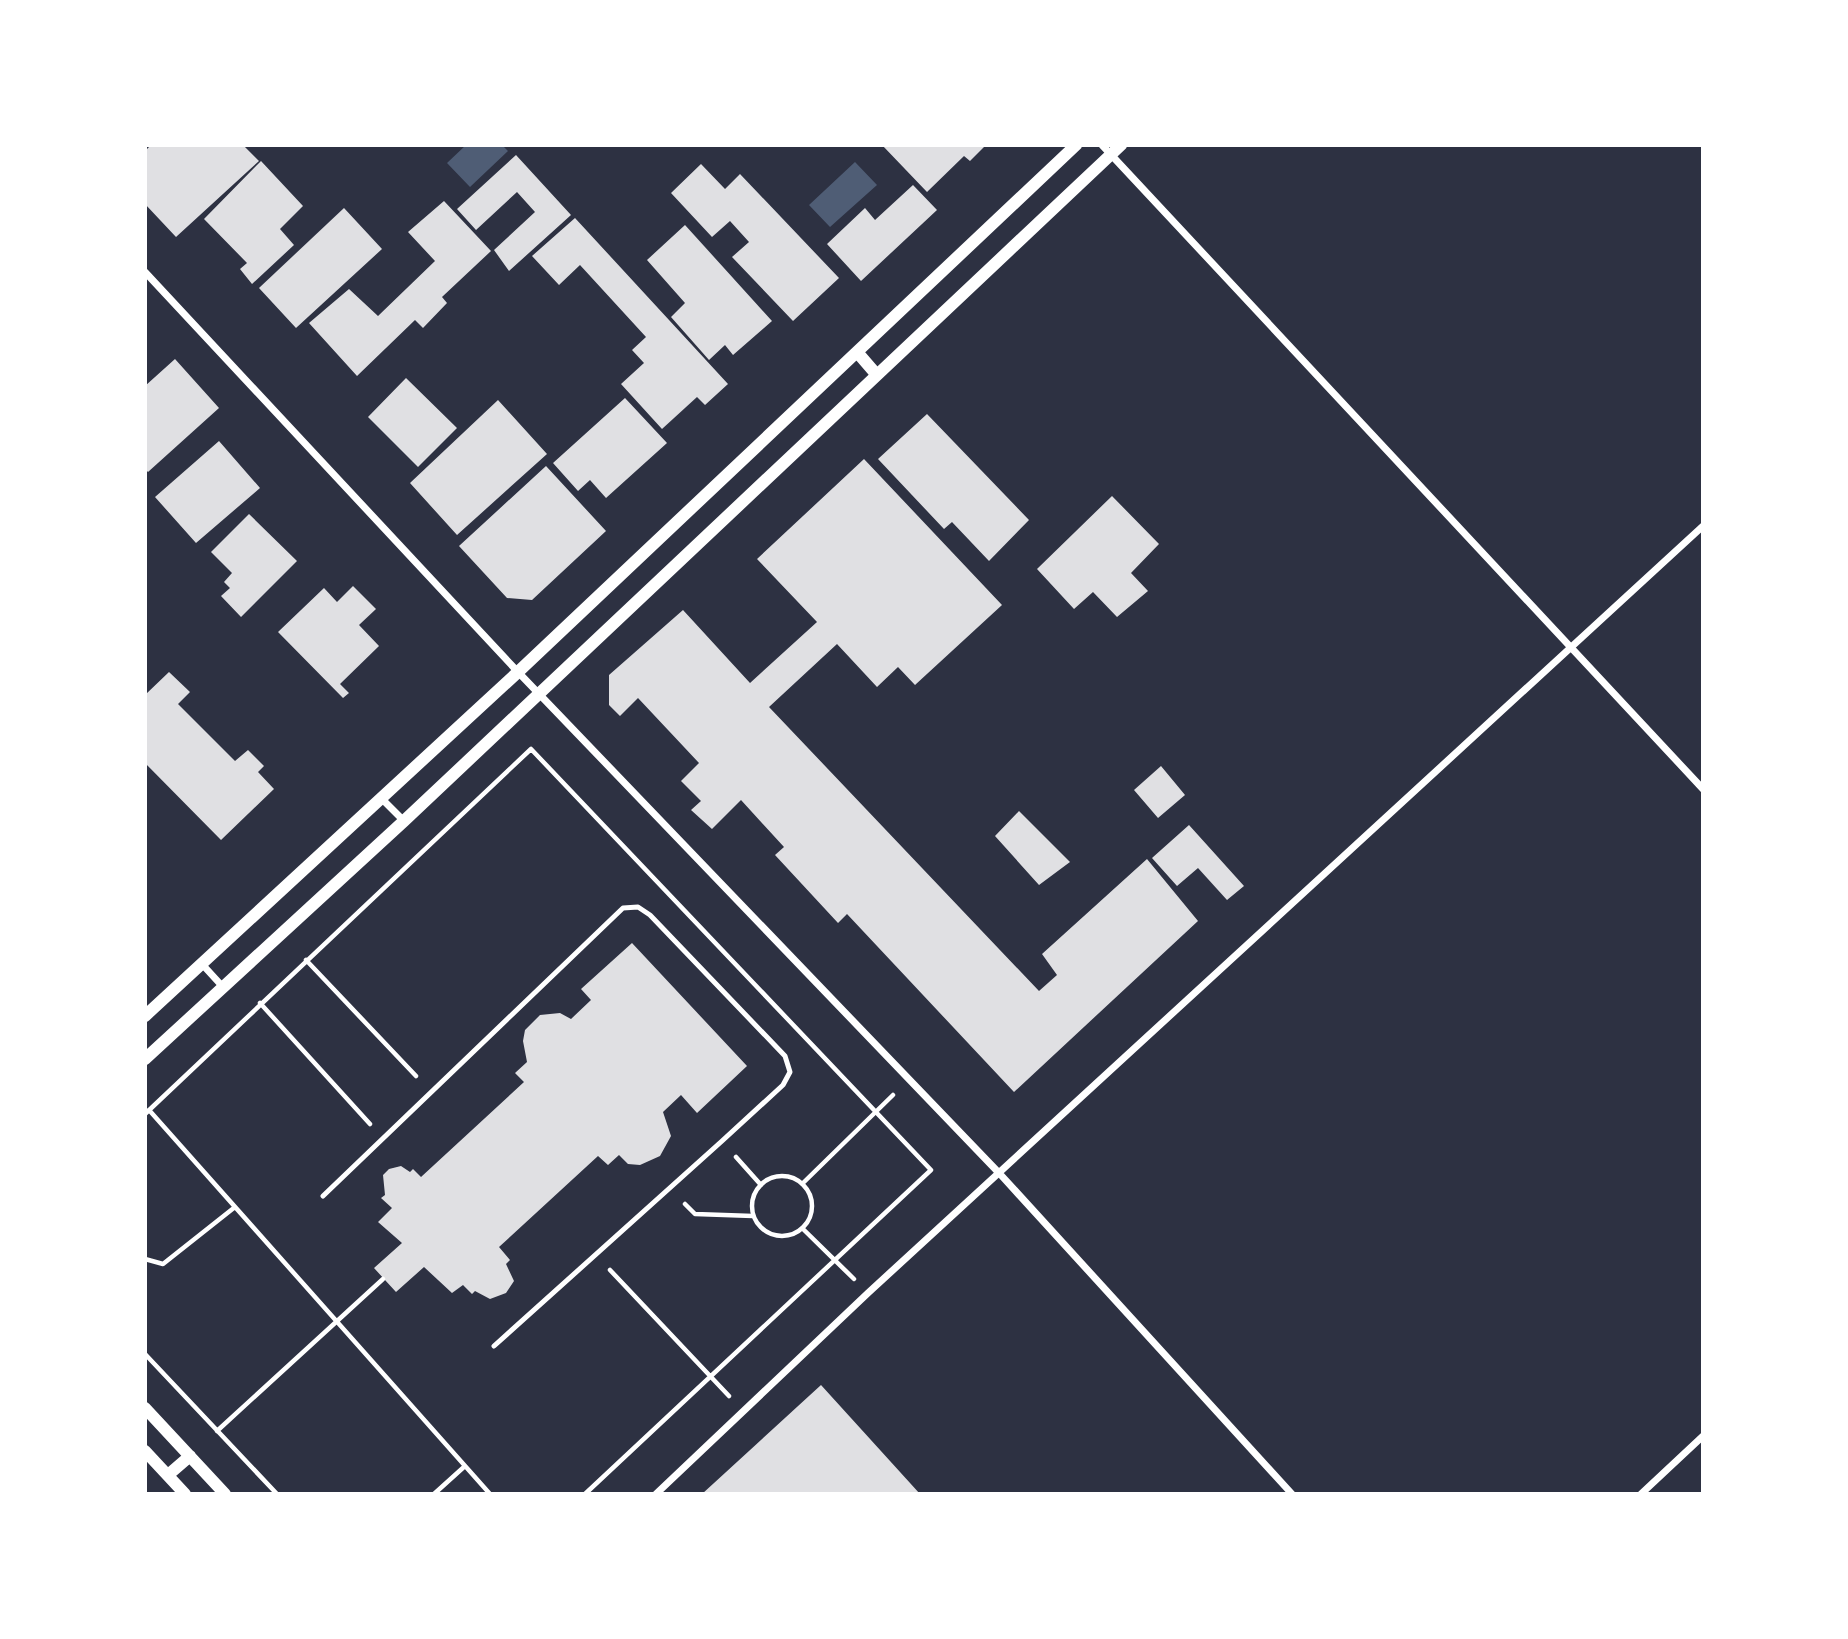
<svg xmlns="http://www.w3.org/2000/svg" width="1848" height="1639" viewBox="0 0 1848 1639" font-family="'Fira Sans',sans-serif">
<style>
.water{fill:#4f5d75}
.building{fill:#e0e0e3}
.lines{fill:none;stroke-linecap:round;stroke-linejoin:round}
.path{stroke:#fff;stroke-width:4.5}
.service{stroke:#fff;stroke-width:5}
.minor{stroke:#fff;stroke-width:7}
.tertiary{stroke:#fff;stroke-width:12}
</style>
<rect width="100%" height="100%" fill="#2d3142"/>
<!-- water -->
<path class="water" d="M466,145h36l6,6 -38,36 -23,-24z
M855,162l22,23 -47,42 -21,-22z"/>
<!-- building -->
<path class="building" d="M151,145h92l16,16 -83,76 -31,-33v-53z
M882,145h104l-16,16 -6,-5 -37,36z
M516,155l55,60 -62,56 -15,-21 41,-38 -18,-20 -41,38 -19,-21z
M261,161l42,45 -23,23 14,16 -42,39 -12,-15 7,-6 -43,-44z
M701,164l24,25 15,-15 99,104 -46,43 -61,-64 17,-15 -19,-21 -18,16 -41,-44z
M913,185l24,25 -76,71 -34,-37 38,-36 10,12z
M444,201l47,50 -49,46 5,6 -24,25 -8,-8 -58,56 -48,-53 40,-34 29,27 57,-55 -27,-29z
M344,208l38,41 -86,79 -37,-40z
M575,218l153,166 -23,21 -8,-8 -35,32 -41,-45 23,-21 -12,-13 14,-13 -66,-72 -21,20 -27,-29z
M685,225l87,96 -39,34 -8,-10 -16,15 -38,-43 14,-14 -38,-43z
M175,359l44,49 -71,64 -3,-3v-83z
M406,378l51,50 -39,39 -50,-50z
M625,398l42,45 -61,55 -16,-18 -12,11 -25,-28z
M498,400l49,54 -90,81 -47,-52z
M927,414l102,106 -40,41 -37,-39 -8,7 -66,-70z
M219,441l41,47 -64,55 -41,-46z
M864,459l138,146 -87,80 -17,-18 -21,20 -40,-43 -68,63 270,284 18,-16 -15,-21 105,-95 51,62 -184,171 -167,-178 -9,9 -63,-68 9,-8 -43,-47 -29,29 -21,-19 10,-9 -20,-20 18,-18 -61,-65 -18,18 -11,-11v-30l74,-65 67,73 67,-61 -60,-63z
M546,466l60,65 -74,69 -25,-2 -48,-52z
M1112,496l47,48 -28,29 17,18 -31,26 -24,-25 -19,17 -37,-40z
M249,514l48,47 -56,56 -20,-21 9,-8 -6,-6 8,-9 -21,-21z
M353,586l23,23 -17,16 20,21 -39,38 9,9 -6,5 -65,-66 46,-44 13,14z
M169,672l21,20 -12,12 57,57 13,-11 16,16 -6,6 16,17 -53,51 -76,-77v-68z
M1161,766l24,29 -27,23 -24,-28z
M1019,811l51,51 -31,23 -44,-49z
M1189,825l55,61 -17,14 -29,-32 -21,18 -25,-28z
M632,943l115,123 -50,47 -16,-18 -18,17 8,24 -11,20 -20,9 -12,-1 -9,-9 -11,10 -10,-9 -99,91 11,13 -4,4 8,17 -8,12 -16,6 -15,-8 -3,3 -9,-9 -11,8 -28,-26 -28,25 -22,-24 28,-25 -24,-21 14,-14 -11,-10 4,-3 -2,-20 6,-6 12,-3 9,6 3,-3 8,8 103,-95 -9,-9 12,-11 -4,-21 2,-11 15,-15 20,-2 11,6 20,-19 -10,-11z
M821,1385l99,109h-218z"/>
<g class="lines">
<!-- path -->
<path class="path" d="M306,960l110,116
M260,1003l110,121
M149,1110l341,384
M145,1114l386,-365 400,421 -346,324
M736,1157l25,28
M752 1206a30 30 0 1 1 60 0a30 30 0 1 1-60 0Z
M802,1184l91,-89
M685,1204l10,10 58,2
M802,1228l52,51
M145,1259l18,5 72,-57
M610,1270l119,126
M145,1354l132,140
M217,1431l166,-152
M434,1494l31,-28"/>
<!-- service -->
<path class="service" d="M323,1196l300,-288 15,-1 12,8 135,141 5,16 -7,13 -61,56 -228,205"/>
<!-- minor -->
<path class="minor" d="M1102,145l601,644
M145,272l373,400 482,502 292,320
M381,798l23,23
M201,963l22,24
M656,1494l212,-201 835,-767
M1641,1494l62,-58"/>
<!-- tertiary -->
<path class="tertiary" d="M857,352l19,22
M145,1016l373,-344 558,-527
M145,1059l259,-238 717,-676
M145,1408l80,86
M145,1451l40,43
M168,1475l22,-19"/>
</g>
<!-- border -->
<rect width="1848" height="1639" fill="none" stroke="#ffffff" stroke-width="294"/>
</svg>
